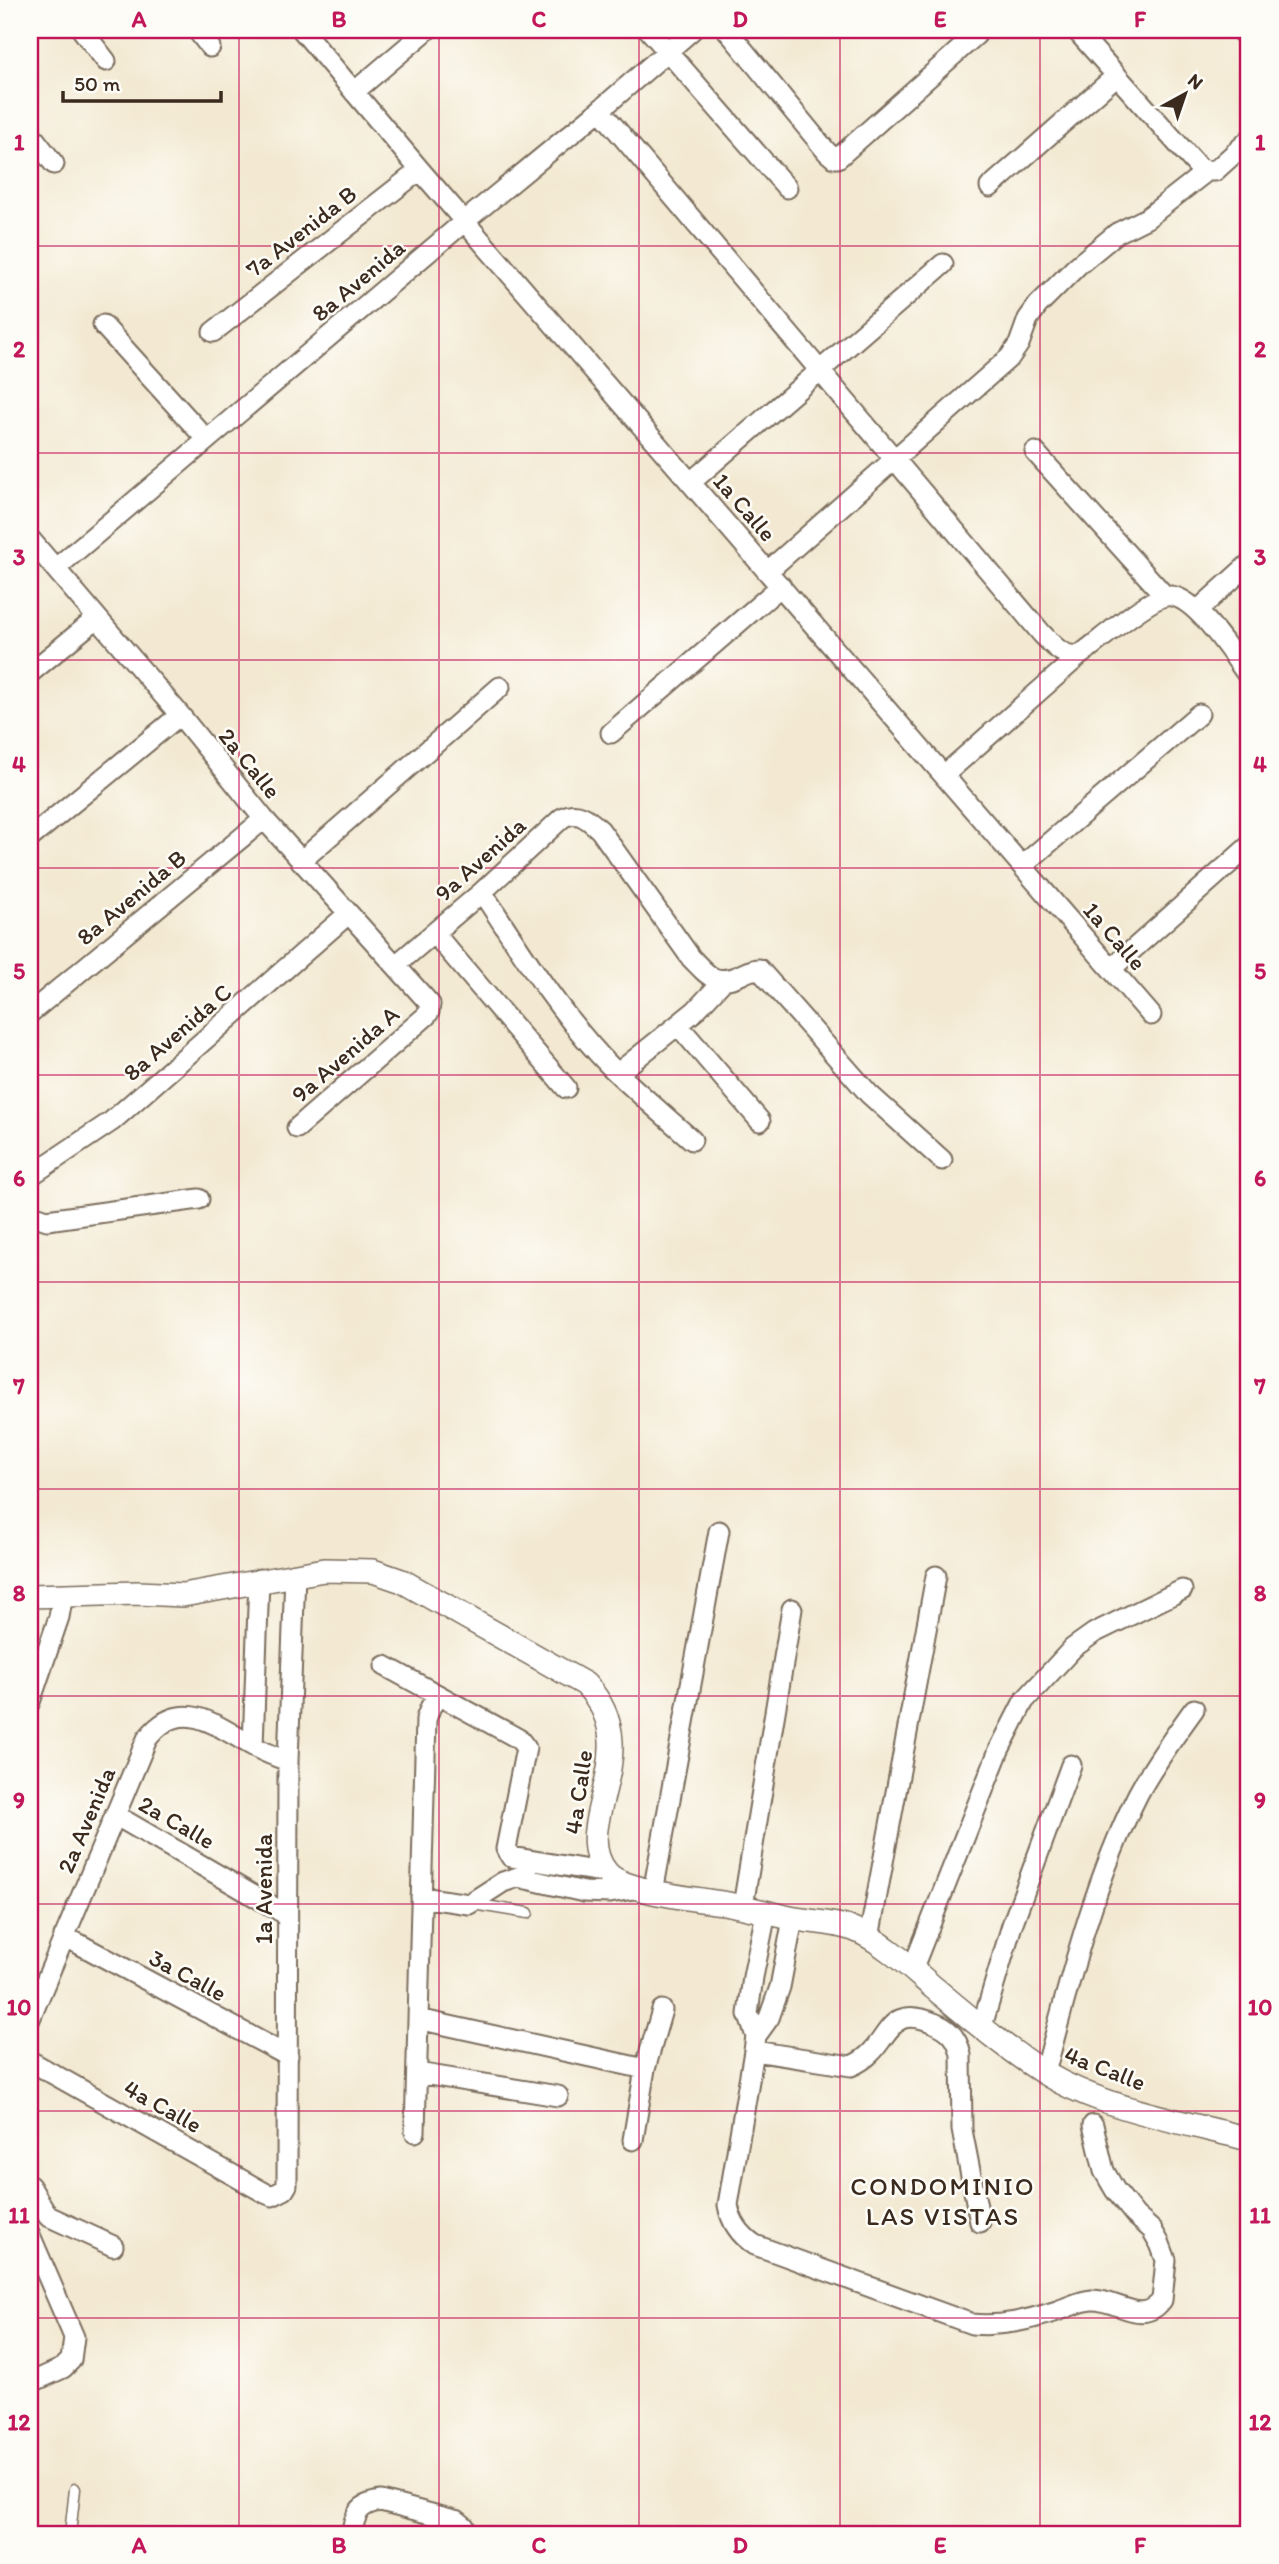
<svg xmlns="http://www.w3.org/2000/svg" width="1279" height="2564" viewBox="0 0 1279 2564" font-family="Itim,sans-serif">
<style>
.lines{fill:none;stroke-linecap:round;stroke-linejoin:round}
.service-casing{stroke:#7b6d5d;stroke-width:13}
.minor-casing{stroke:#7b6d5d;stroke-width:23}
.tertiary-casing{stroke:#7b6d5d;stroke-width:26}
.service{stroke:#fff;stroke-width:10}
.minor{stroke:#fff;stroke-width:19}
.tertiary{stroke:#fff;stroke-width:23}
.grid{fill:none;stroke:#c2185b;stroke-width:2;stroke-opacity:0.55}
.labels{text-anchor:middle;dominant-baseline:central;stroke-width:5;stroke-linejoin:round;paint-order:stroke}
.street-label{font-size:24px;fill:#3b2a1e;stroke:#fdfcf7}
.neighbourhood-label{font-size:26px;letter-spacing:2px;fill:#3b2a1e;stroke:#fdfcf7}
.neatline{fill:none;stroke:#c2185b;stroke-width:2.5}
.grid-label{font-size:23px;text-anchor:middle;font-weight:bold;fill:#c2185b}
</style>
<rect width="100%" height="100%" fill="#fdfcf7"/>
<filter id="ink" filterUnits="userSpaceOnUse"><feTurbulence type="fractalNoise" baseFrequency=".0143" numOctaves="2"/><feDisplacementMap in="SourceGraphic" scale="14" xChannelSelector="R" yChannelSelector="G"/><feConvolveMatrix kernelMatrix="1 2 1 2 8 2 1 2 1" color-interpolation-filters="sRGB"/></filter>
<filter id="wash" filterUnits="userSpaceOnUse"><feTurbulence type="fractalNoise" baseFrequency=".00686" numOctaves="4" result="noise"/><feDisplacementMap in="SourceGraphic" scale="28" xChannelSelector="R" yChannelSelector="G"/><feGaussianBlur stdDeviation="1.57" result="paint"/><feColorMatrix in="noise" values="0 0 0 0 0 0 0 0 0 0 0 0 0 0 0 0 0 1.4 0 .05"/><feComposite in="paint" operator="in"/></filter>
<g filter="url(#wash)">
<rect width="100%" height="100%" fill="#f3e9d2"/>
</g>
<g filter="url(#ink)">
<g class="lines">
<defs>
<path id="service" d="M473,1904l55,9
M70,2534l5,-45"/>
<path id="minor" d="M82,30l24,31
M197,30l13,17
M302,30l118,140 731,845
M649,30l138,158
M727,30l100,122 7,6h4l138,-123
M1076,30l124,139 15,2 34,-31
M1240,30l9,10
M354,92l73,-62
M600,110l442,524c12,12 21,24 38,21 18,-13 67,-56 86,-59 28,-4 67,60 83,81
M30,133l24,31
M990,187l126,-111
M103,325l104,115
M213,332l207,-162
M1035,452l130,144
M691,482l252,-218
M30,539l150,176 84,104 166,185 -1,8 -3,4 -129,112
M56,568l409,-347 135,-111 92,-80
M768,571l242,-214 9,-13 9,-25 10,-14 39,-39 40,-33 30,-15 60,-47
M1197,611l52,-47
M30,673l67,-55
M611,733l170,-147
M944,775l136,-120
M30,838l150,-123
M301,861l199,-174
M1022,866l177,-152
M482,892c38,58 81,127 130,176 26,25 53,48 80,72
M434,933l132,155
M396,965l86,-73 80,-74c16,-9 26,1 38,12l91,128c16,16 22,28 47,18 7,-3 13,-7 21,-7l110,125 73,66
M1111,969l138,-123
M30,1013l234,-194
M678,1025l82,96
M618,1073l77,-62 29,-31
M30,1176l82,-55 236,-207
M30,1214l17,6 152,-21
M385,1666l134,73 7,9 -20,101 5,8 18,3 -3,19
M30,1702l29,-85 4,-23
M253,1746l6,-167
M115,1815l172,100
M529,1860l78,13
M653,1892l66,-361
M421,1897l48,7 34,-22 15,-5 66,15 26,1 29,-5
M743,1906l49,-297
M766,1913l-13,64 -5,37 8,22 -2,15 -26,154c3,18 12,30 27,40l217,79c29,3 57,-4 85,-13 12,-4 22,-10 35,-11 25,-1 50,27 70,0l4,-40 -6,-16 -8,-14 -17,-15 -20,-25 -11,-19 -11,-46
M64,1936l224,120
M869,1938l67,-362
M912,1970l87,-220 25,-49 49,-53 21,-15 88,-43
M30,2019l117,-280c34,-45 69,-13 106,7 11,6 23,11 35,15
M418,2019l227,50 17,-59
M982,2026l30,-101 59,-160
M756,2036l13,-18 11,-31 13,-68
M754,2051l97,15c42,-17 30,-65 83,-43 16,6 24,16 27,32l1,75 18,92
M30,2061l235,132 7,3 12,-6 3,-5 1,-424 7,-187
M417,2073l141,23
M1045,2073c25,-94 49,-192 93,-279 16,-30 36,-57 56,-85
M415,2132l11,-413 5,-13 9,-10
M633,2140l12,-71
M30,2186l18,30 65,30
M30,2235l44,102 -3,23 -8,8 -33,15
M351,2534c5,-21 7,-30 30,-33l77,20 6,5v8"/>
<path id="tertiary" d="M30,1596l108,-3 45,2 141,-25 49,1 29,10 183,103c66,68 -19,141 22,189 17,19 90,26 116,30 23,4 45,10 67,15 21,4 43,4 63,11 27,10 59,40 81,59 35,29 71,60 109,84 57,36 141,50 206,67"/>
</defs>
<!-- service casing -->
<use href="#service" class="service-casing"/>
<!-- minor casing -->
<use href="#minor" class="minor-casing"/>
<!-- tertiary casing -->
<use href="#tertiary" class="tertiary-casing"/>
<!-- service -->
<use href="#service" class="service"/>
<!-- minor -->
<use href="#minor" class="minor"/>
<!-- tertiary -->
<use href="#tertiary" class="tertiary"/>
</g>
</g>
<!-- grid -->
<path class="grid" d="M239,30v2504M439,30v2504M639,30v2504M840,30v2504M1040,30v2504M30,246h1219M30,453h1219M30,660h1219M30,868h1219M30,1075h1219M30,1282h1219M30,1489h1219M30,1696h1219M30,1904h1219M30,2111h1219M30,2318h1219"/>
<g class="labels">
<!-- street labels -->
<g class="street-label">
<text transform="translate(301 231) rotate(-38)">7a Avenida B</text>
<text transform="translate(358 280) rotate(-40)">8a Avenida</text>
<text transform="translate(745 507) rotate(49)">1a Calle</text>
<text transform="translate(250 763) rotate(51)">2a Calle</text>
<text transform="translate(480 859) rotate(-42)">9a Avenida</text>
<text transform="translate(131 897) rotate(-40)">8a Avenida B</text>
<text transform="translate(1115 936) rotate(49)">1a Calle</text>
<text transform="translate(177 1032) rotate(-41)">8a Avenida C</text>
<text transform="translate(345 1054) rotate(-41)">9a Avenida A</text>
<text transform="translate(578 1792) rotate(-82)">4a Calle</text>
<text transform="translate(86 1820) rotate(-67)">2a Avenida</text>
<text transform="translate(177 1822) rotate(30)">2a Calle</text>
<text transform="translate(263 1889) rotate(-90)">1a Avenida</text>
<text transform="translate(188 1975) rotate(28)">3a Calle</text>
<text transform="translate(1105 2068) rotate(21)">4a Calle</text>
<text transform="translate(163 2106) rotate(29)">4a Calle</text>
</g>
<!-- neighbourhood labels -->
<g class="neighbourhood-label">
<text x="943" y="2186">CONDOMINIO<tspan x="943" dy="30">LAS VISTAS</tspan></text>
</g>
</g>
<!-- margin -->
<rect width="1279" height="2564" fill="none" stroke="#fdfcf7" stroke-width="77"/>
<!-- north arrow -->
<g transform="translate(1185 94) rotate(40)" stroke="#fdfcf7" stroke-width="5" paint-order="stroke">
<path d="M0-5L12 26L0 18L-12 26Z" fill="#3b2a1e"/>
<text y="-10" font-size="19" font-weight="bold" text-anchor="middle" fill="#3b2a1e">N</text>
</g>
<!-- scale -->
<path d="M63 91v10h158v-10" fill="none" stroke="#3b2a1e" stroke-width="3.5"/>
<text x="74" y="91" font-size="21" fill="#3b2a1e" stroke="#fdfcf7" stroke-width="5" paint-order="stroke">50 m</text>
<rect x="38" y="38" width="1202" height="2488" class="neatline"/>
<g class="grid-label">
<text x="139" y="27">A</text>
<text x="339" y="27">B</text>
<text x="539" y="27">C</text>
<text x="740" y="27">D</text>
<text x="940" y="27">E</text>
<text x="1140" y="27">F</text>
<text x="19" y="150">1</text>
<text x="1260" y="150">1</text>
<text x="19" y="357">2</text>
<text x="1260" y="357">2</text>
<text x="19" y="565">3</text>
<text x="1260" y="565">3</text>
<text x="19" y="772">4</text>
<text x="1260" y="772">4</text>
<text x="19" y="979">5</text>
<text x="1260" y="979">5</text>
<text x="19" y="1186">6</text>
<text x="1260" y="1186">6</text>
<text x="19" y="1394">7</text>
<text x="1260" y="1394">7</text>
<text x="19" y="1601">8</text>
<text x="1260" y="1601">8</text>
<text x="19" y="1808">9</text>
<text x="1260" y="1808">9</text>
<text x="19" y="2015">10</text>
<text x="1260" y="2015">10</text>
<text x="19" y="2223">11</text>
<text x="1260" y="2223">11</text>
<text x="19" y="2430">12</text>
<text x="1260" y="2430">12</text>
<text x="139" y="2553">A</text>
<text x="339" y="2553">B</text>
<text x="539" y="2553">C</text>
<text x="740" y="2553">D</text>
<text x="940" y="2553">E</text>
<text x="1140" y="2553">F</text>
</g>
</svg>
